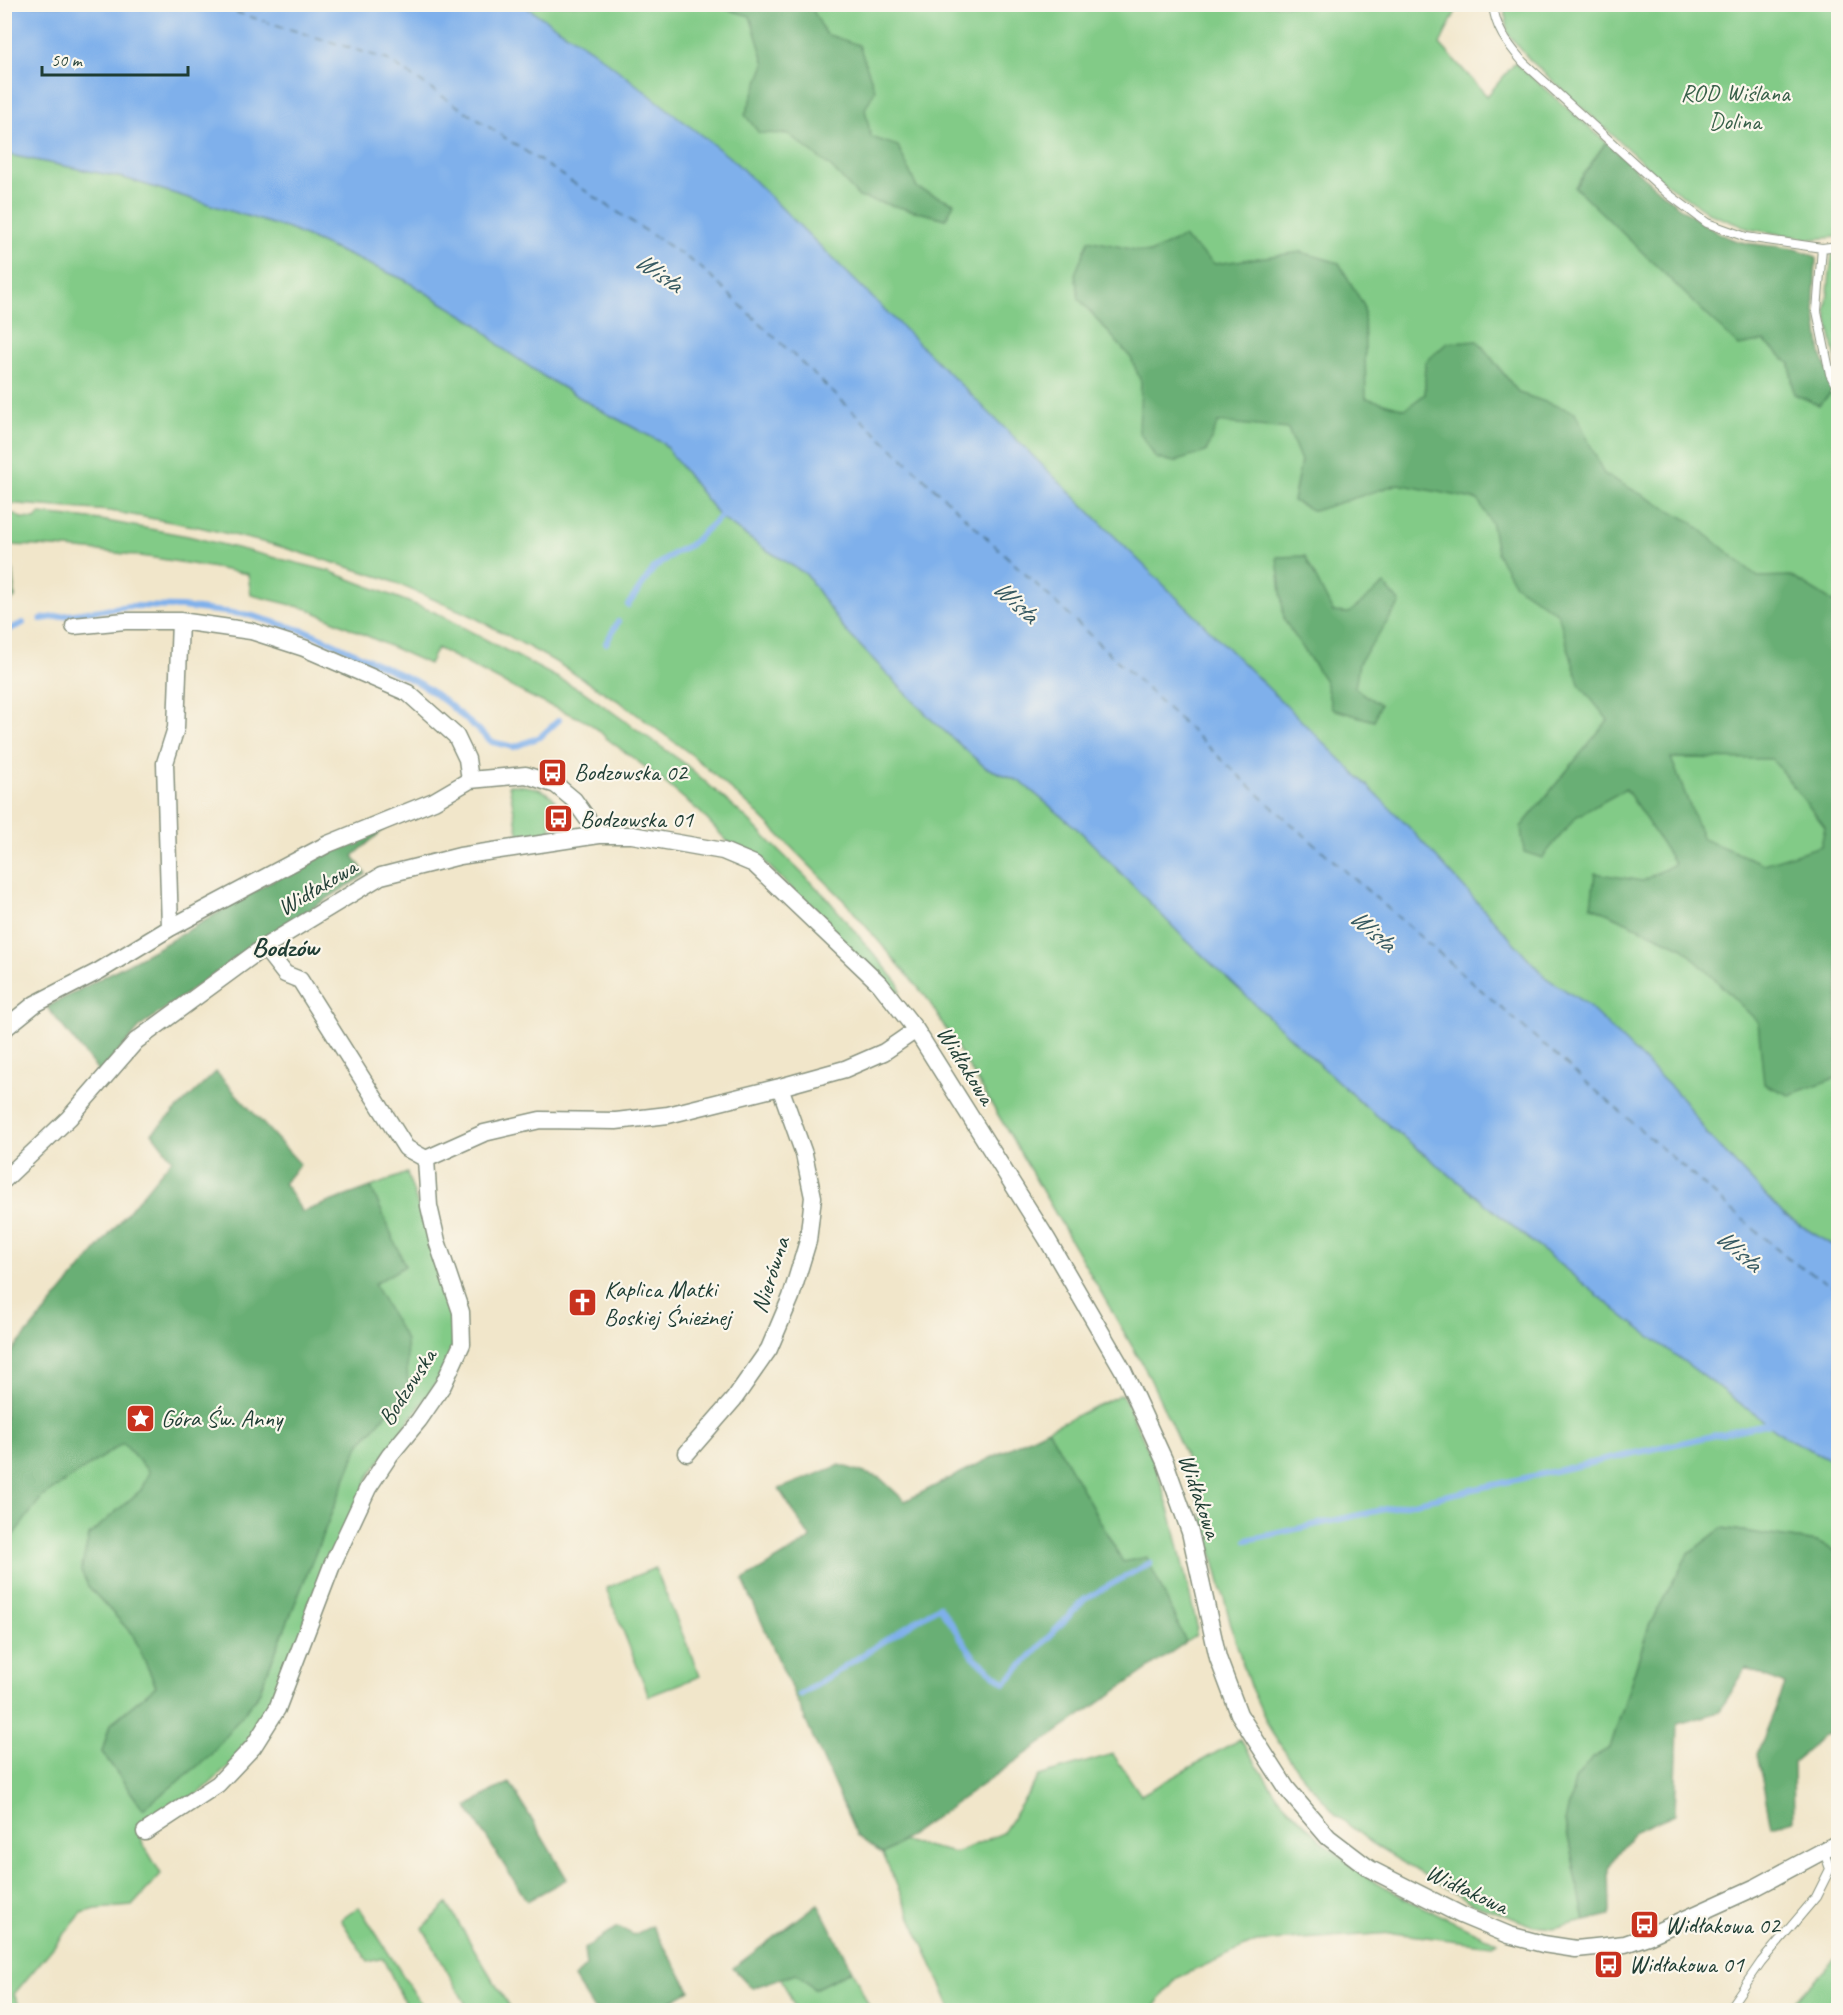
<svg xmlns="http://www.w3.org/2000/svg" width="1843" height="2015" viewBox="0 0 1843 2015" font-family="Caveat,sans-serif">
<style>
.green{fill:#82cb87;stroke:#50845e;stroke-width:1.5}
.forest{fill:#69af74;stroke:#447654;stroke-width:1.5;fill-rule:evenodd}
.water{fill:#7fb0eb;stroke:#4f7690;stroke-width:1.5}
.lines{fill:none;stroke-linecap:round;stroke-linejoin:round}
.stream{stroke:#7fb0eb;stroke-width:6}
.ferry{stroke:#375a62;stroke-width:1.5;stroke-dasharray:8 6;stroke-linecap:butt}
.service-casing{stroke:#88927f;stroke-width:10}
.minor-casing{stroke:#88927f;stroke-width:19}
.service{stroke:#fff;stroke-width:8}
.minor{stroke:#fff;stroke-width:16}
.labels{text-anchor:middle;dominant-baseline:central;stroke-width:4.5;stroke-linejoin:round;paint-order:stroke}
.park-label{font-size:24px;fill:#386049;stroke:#fbf7ec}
.poi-label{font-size:24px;fill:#1f3d34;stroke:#fbf7ec;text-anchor:start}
.street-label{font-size:24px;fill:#1f3d34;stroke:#fbf7ec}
.water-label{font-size:26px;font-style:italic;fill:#375a62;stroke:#fbf7ec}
.quarter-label{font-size:27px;font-weight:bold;fill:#1f3d34;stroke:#fbf7ec}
</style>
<rect width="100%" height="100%" fill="#fbf7ec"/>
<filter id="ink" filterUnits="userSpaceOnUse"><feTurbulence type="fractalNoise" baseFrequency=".0167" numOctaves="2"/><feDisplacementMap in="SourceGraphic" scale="12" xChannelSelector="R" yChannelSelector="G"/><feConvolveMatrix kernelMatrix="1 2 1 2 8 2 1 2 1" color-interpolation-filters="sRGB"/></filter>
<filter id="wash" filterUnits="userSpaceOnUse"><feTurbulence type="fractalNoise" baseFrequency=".008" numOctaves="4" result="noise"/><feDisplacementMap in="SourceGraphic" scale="24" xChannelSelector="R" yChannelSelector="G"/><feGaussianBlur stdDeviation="1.35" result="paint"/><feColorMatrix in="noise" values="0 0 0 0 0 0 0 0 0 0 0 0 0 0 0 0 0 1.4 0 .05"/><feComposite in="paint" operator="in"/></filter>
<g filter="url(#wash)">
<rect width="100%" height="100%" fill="#f1e6ca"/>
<!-- green -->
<path class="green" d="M522,5h937l-19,39 47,52 28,-33 91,79 -31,46 189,153 26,23 4,30 41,-5 3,5v855l-54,-34 -77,-81 -7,-11 -129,-128 -25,-17 -88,-96z
M1504,5h334v232l-28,2 -61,-10 -38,-15 -46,-31 -136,-124 -21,-25z
M4,154l120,24 165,51 116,51 71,43 26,25 43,29 61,36 57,30 57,74 45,32 41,25 38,55 87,90 54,48 36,15 60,50 103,106 175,163 268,218 160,119 51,25v90l-21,-11 -95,-14 -34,26 -39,72 -39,122 -18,10 -27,63 20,100 -32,7 -19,-2 -62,-23 -94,-55 -42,-33 -37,-43 -27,-39 -22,-47 -16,-50 -35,-133 -16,-53 -36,-78 -141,-244 -79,-130 -86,-101 -88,-88 -61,-54 -72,-53 -66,-41 -84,-46 -86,-37 -109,-33 -76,-18 -89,-16 -105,-8z
M1838,254v116l-12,-59 6,-56z
M5,514h10l6,4 14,1 5,-5 61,6 87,16 141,35 105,41 150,80 100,71 60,53 82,81 73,87 1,9 -13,-7 -131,-133 -28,-11 -28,-30 -48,-40 -46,-34c-16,-20 -42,-25 -64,-36 -36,-17 -70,-36 -105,-54l-8,16 -121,-55 -57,-14 -3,-21c-81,-15 -161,-28 -243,-29z
M509,785c15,0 36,2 46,15l-6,9 2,22 -3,2 -29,4z
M407,1173l42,126 6,34 -4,23 -18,32 -64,88 -97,228 -40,59 -30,28 -60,38v13l19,32 -29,32 -36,3 -14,4 -68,81 6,13 -5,3h-11v-464l38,-49 81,-54 27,29 -9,18 -52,45 -1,51 45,49 23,51 -46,38 -8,28 41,57 115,-114 101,-250 49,-55 -3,-50 -32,-56 32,-18 -34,-79z
M1122,1394l33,70 17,55 25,107 -2,10 -9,6 -39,-84 -24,4 -75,-133z
M655,1568l45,108 -51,20 -43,-108z
M1240,1739l38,58 46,46 41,33 43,24 89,42 -5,3 -99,-12 -137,9 -79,36 -26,32h-199l-69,-156 20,-13 52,12 48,-20 36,-57 74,-22 28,41z
M447,1904l64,106h-42l-46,-82z
M359,1907l66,103h-17l-25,-52 -15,4 -27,-42z
M1838,1956v54h-49l17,-21z
M852,1970l19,40h-75l-15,-32 15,-5 18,16z"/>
<!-- forest -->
<path class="forest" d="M712,5h98l16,29 33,11 16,45 -10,19 6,28 27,9 19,42 37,15 -8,16 -87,-22 -27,-29 -44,-34 -29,-1 -14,-18 20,-51 -15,-48z
M1606,142c38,35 74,72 121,95 26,13 67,4 89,21l-2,42 7,54 14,35 -16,16 -25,-11 -4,-30 -26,-23 -25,5 -164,-159z
M1183,237l32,27 86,-12 38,11 25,43 2,92 39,11 20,-15v-32l22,-19 31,-2 41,52 56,19 29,62 86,47 68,56 33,-1 47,29v472l-49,18 -25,-11 -6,-62 -75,-74 -92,-42 4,-33 47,8 33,-17 -49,-75 -49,27 -35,42 -18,-6 -3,-25 87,-107 -29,-36 -21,-70 -43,-29 -18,-32 -5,-28 -14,-25 -80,-16 -84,27 -21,-10 8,-40 -13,-32 -70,-7 -12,30 -32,10 -18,-4 -17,-26 2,-50 -10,-24 -52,-59 -4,-25 14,-34 61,13zM1671,758l101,1 53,68 -4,19 -57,18 -61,-25z
M5,545h5l5,53 -10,8z
M1305,556l28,56 16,1 35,-29 16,19 -41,60 -4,25 25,17 -6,16 -42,-12 -7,-28 -41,-61 -7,-63z
M391,823l-38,33 13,18 -106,67 -119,85 -41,47 -53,-66 116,-62 169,-99z
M216,1072l84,92 -16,19 18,29 69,-25 34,79 -31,18 32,56 2,50 -49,55 -101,250 -49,62 -66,52 -41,-57 8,-27 46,-39 -23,-51 -45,-49 -7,-15 8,-36 52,-45 8,-18 -26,-29 -81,54 -37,49v-186l167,-201 -20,-26z
M1048,1429l75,133 24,-5 39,85 -303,212 -26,-18 -114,-256 68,-41 -32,-50 61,-24 40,13 25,23z
M1722,1528l95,14 21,11v184l-12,-3 -33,28 1,58 -23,6 -14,-72 28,-69 -39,-17 -27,44 -41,12 -3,90 -40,17 -26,35 1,49 -25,6 -20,-100 10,-41 17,-22 18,-10 39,-122 39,-72z
M510,1783l57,96 -40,22 -60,-94 25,-16z
M818,1904l34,66 -38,19 -18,-16 -44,15 -19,-20z
M652,1926l38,64 -34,20h-62l-20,-32 12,-12 -2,-17 34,-22 16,8z"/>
<!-- water -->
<path class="water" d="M4,5h519l69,45 141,110 673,664 140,154 39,25 99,97 23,34 77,81 54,34v214l-51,-25 -160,-119 -268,-218 -175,-163 -103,-106 -60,-50 -36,-15 -54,-48 -87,-90 -38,-55 -41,-25 -45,-32 -57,-74 -57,-30 -61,-36 -43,-29 -26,-25 -71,-43 -116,-51 -165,-51 -119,-24z"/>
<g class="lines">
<!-- stream -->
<path class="stream" d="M628,605l26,-37 20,-15 16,-8 30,-28
M41,619l87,-13 54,1 67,8 62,18 110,51 25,18 46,40 22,5 26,-10 19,-17
M4,634l6,-5 13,-6
M606,643l12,-21
M1247,1540l527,-118
M800,1695l139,-89 35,51 31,26 80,-84 65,-36"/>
<!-- ferry -->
<path class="ferry" d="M209,4l177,55 313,207 571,539 517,453 51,31"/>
</g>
</g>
<g filter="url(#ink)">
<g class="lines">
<defs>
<path id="service" d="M1493,4c2,25 15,40 30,58l144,131 40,30 39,14 76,11
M1838,246l-16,2 -5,63 13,63 8,15
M1728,2010l33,-48 55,-65 14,-28 -6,-17"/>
<path id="minor" d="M74,626l51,-5h55l71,10 53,17 104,45 48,43 11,23 3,21
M170,928l-5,-165 11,-35 4,-107
M264,947l21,27 15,6 106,168 20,11
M4,1029l31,-25 64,-33 71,-43 158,-84 106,-43 36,-21 56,-5 30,10 18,15 25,35
M426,1159l58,-26 56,-13 76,1 52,-6 112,-28 65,-18 39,-17 32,-22
M4,1180l65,-62 67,-77 128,-94 117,-71 79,-20 139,-21h33l91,16 31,13 126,120 36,46 131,209 76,131 42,92 25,70 28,126 21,56 48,75 41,48 42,32 91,46 48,20 34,9 33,5 49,-5 23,-8 108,-49 82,-44
M687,1453l47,-54 35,-50 22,-52 17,-56 5,-44 -9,-43 -24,-67
M145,1832l73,-48 35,-37 24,-38 55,-144 36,-77 22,-33 29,-35 24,-35 19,-41 -1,-32 -24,-71 -8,-35 -3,-47"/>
</defs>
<!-- service casing -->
<use href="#service" class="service-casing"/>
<!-- minor casing -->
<use href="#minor" class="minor-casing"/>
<!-- service -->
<use href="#service" class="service"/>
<!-- minor -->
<use href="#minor" class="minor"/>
</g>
</g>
<!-- icons -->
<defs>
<symbol id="bus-square" viewBox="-11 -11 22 22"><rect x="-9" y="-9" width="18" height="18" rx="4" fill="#c8321e" stroke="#fbf7ec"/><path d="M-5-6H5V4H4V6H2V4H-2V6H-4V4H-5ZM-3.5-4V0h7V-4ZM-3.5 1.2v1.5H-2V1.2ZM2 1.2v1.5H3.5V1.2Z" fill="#fff"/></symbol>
<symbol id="church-square" viewBox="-11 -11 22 22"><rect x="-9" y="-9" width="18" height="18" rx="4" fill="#c8321e" stroke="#fbf7ec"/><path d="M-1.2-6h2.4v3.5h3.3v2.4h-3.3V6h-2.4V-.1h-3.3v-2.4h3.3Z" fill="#fff"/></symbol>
<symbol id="sight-square" viewBox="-11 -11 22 22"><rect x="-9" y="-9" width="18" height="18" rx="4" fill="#c8321e" stroke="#fbf7ec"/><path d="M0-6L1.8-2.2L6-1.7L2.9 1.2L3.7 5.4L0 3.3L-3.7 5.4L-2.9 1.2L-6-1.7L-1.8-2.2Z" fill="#fff"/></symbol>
</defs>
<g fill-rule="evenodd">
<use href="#bus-square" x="536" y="756" width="33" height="33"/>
<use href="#bus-square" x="542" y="802" width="33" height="33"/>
<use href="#church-square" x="566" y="1286" width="33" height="33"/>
<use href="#sight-square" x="124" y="1402" width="33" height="33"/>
<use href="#bus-square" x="1628" y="1908" width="33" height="33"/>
<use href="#bus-square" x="1592" y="1948" width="33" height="33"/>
</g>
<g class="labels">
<!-- park labels -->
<g class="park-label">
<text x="1735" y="93">ROD Wiślana<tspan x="1735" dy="28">Dolina</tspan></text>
</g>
<!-- poi labels -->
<g class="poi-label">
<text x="574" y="772">Bodzowska 02</text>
<text x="580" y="819">Bodzowska 01</text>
<text x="604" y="1289">Kaplica Matki<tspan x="604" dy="28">Boskiej Śnieżnej</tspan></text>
<text x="161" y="1418">Góra Św. Anny</text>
<text x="1665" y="1925">Widłakowa 02</text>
<text x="1629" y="1964">Widłakowa 01</text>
</g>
<!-- street labels -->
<g class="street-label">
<text transform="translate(317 887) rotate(-31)">Widłakowa</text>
<text transform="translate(966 1065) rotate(58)">Widłakowa</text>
<text transform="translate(770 1275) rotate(-72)">Nierówna</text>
<text transform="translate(407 1387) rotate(-57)">Bodzowska</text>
<text transform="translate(1200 1496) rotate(71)">Widłakowa</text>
<text transform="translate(1467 1889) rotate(25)">Widłakowa</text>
</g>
<!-- water labels -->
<g class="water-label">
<text transform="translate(659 272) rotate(35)">Wisła</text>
<text transform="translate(1016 601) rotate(43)">Wisła</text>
<text transform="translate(1373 930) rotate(41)">Wisła</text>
<text transform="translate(1739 1250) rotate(41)">Wisła</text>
</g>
<!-- quarter labels -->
<g class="quarter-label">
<text x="285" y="947">Bodzów</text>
</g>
</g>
<!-- margin -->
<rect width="1843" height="2015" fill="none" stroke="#fbf7ec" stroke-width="24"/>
<!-- scale -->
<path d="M42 66v9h146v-9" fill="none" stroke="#1f3d34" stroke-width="3"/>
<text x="51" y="66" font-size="18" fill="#1f3d34" stroke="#fbf7ec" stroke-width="4.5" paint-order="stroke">50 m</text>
</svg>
